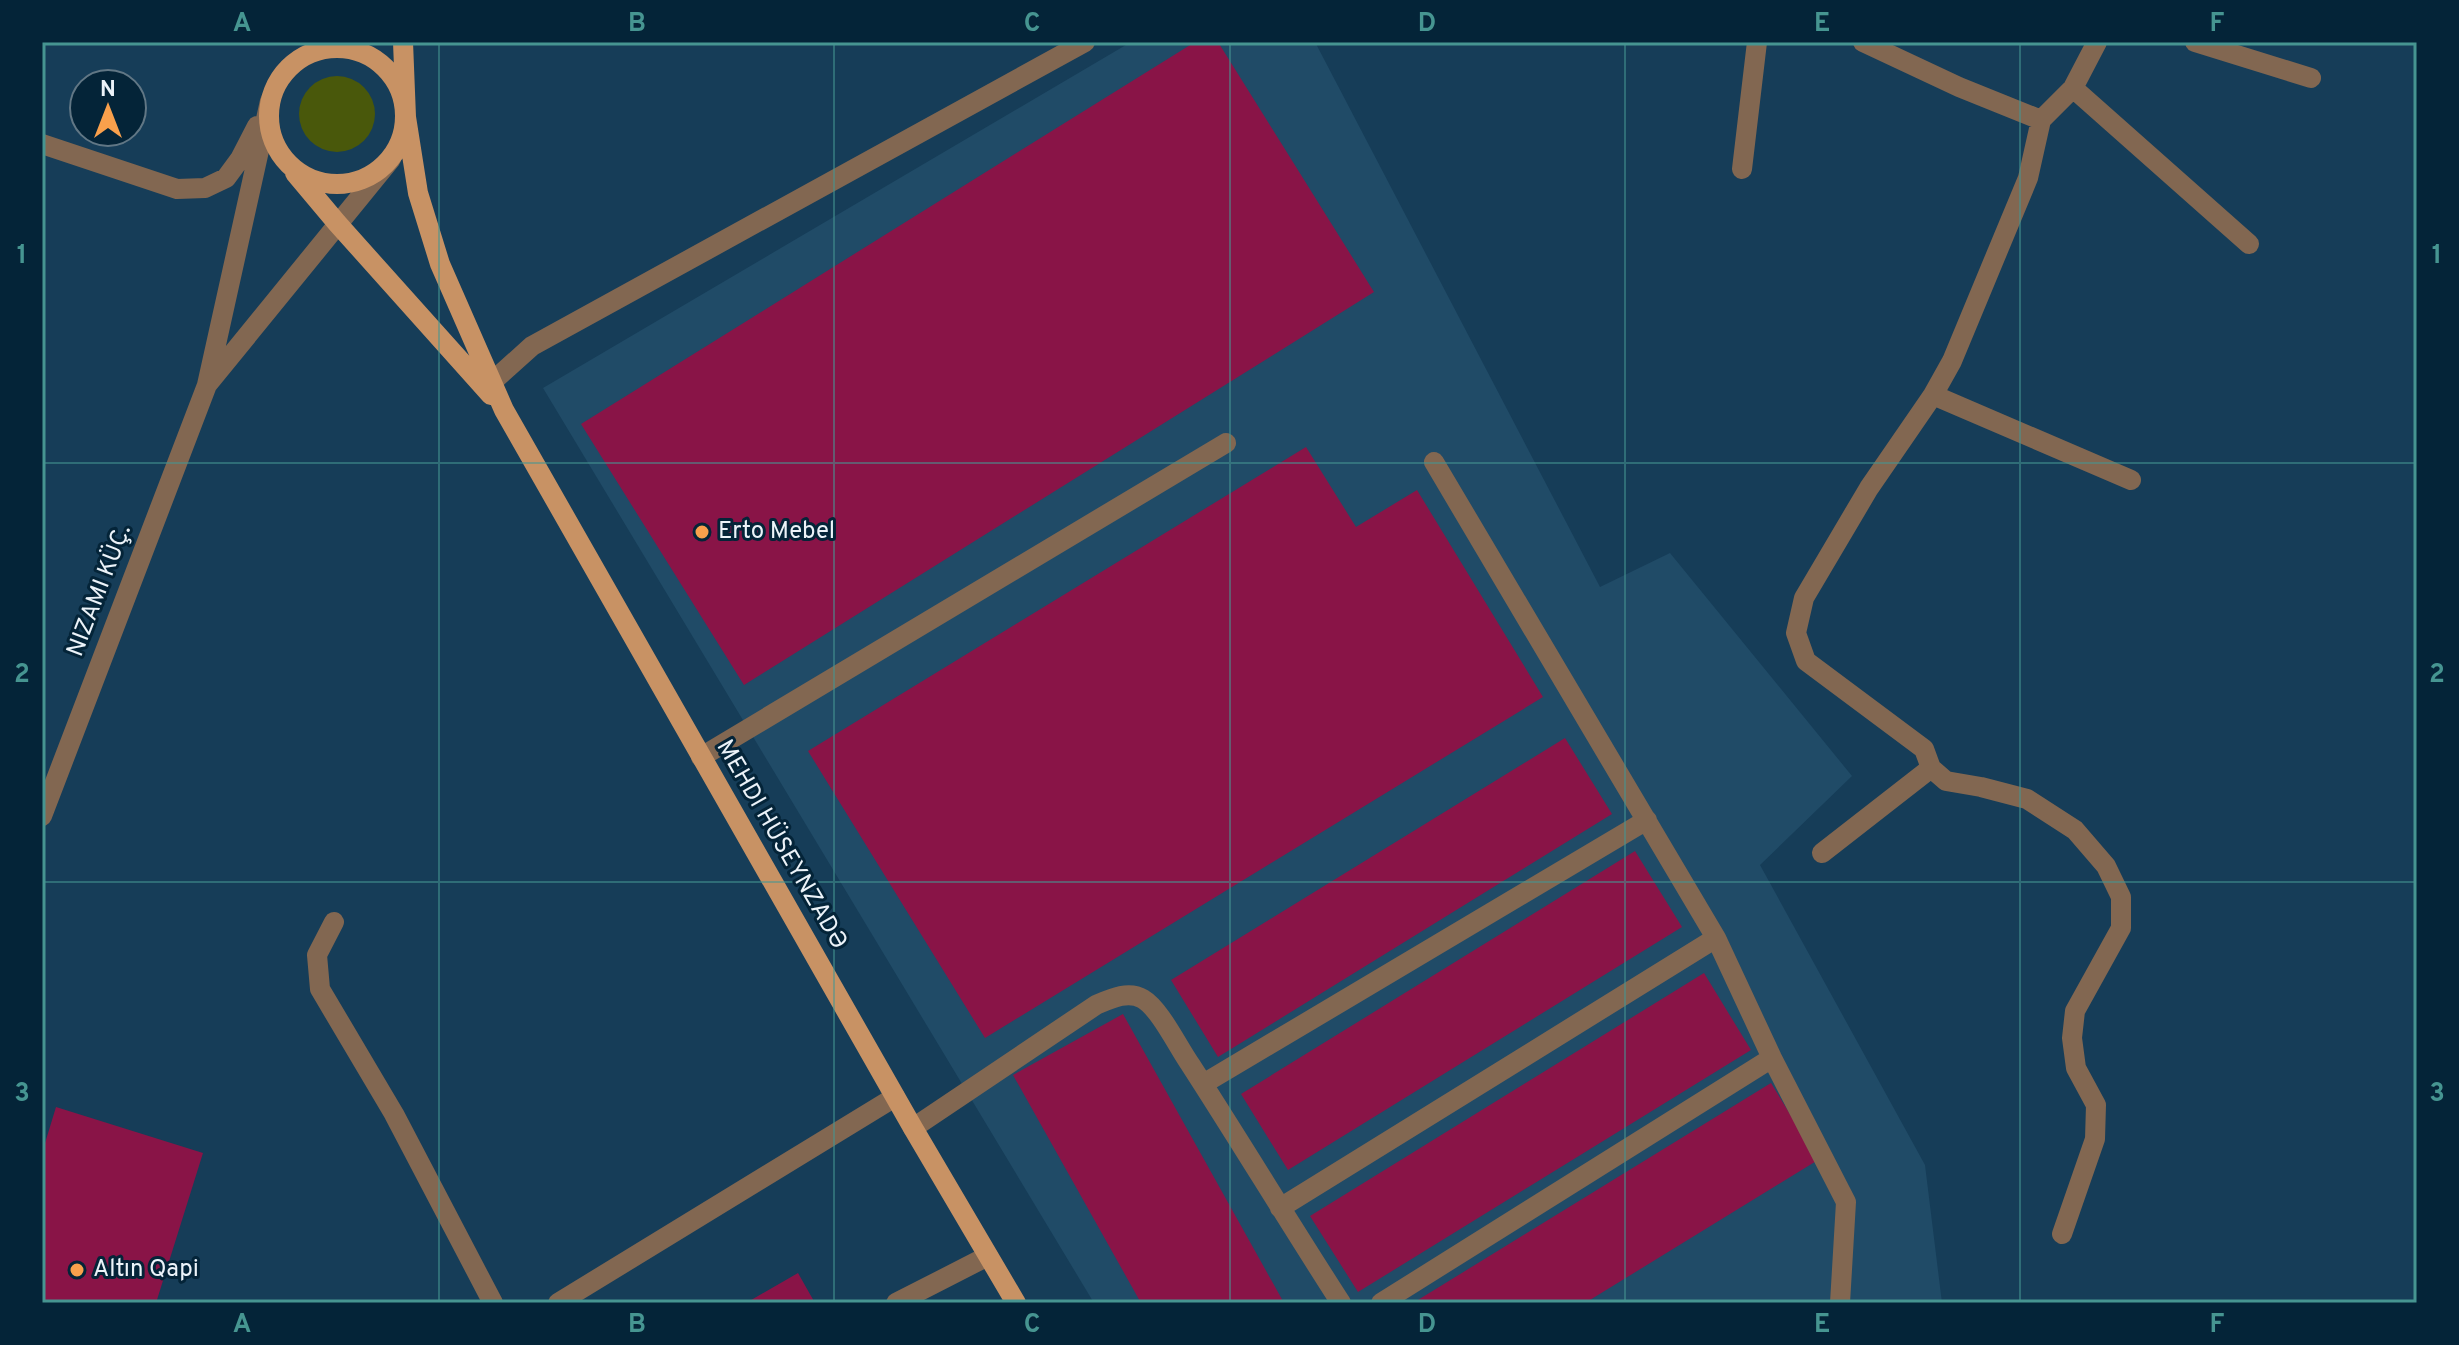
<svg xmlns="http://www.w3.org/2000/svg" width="2459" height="1345" viewBox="0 0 2459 1345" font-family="Overpass,sans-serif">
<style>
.built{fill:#204b67}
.green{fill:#49580b}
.building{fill:#891447}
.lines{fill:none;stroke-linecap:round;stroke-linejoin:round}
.minor{stroke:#826751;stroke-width:20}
.major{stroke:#c89264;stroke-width:20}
.grid{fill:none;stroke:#469591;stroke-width:2;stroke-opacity:0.55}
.poi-dot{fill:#f9a04c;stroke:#042438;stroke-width:3}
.labels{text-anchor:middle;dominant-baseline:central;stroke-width:6;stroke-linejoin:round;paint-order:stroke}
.poi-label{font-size:24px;fill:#ecf3f9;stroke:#042438;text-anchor:start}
.street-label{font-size:24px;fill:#ecf3f9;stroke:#042438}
.neatline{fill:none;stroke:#469591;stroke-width:3}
.grid-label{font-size:26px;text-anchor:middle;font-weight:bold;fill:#469591}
</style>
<rect width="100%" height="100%" fill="#163d58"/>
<!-- built -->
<path class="built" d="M1131,42h184l285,545 70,-34 182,223 -92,89 165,300 17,138h-848l-551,-915z"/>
<!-- green -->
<path class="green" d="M299 114a38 38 0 1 1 76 0a38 38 0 1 1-76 0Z"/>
<!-- building -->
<path class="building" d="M1195,42h23l156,250 -630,393 -163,-261z
M1306,447l50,80 61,-37 126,207 -558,341 -177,-287z
M1565,738l47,76 -394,243 -47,-77z
M1635,851l47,76 -394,243 -47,-76z
M1704,973l47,77 -393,242 -48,-76z
M1123,1014l161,289h-143l-128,-228z
M1771,1083l47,77 -233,143h-172z
M56,1107l147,46 -47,150h-114v-150z
M798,1273l17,30h-69z"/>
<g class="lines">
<!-- minor -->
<path class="minor" d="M1863,42l96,45 82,33 32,-32 24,-46
M2195,42l116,36
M2073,88l176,156
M270,101l-63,284 184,-226
M2041,120l-13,58 -76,183 -19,34 198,85
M42,144l135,45 28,-1 21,-10 14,-19 17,-33
M1742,169l15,-127
M492,382l40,-36 553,-304
M1933,395l-64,93 -65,110 -8,35 10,28 118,88 7,19 15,13 35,6 46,12 48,31 31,36 15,31v31l-46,83 -3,27 4,30 20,37 -1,34 -33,95
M1434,462l282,476 56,120 74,144 -6,101
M701,757l525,-314
M42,816l165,-431
M1822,853l109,-85
M334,922l-17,33 3,34 74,125 99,189
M1203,1084l444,-264
M913,1128l183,-123c14,-6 32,-15 47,-6 17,10 35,48 47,65 51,79 100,160 151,239
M1280,1208l436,-270
M558,1303l337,-206
M896,1303l92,-47
M1381,1303l391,-245"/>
<!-- major -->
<path class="major" d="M403,42l3,75 12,76 22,71 64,146 409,718 103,175
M269 116a68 68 0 1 1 136 0a68 68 0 1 1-136 0Z
M295,173l42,50 154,172"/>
</g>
<!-- grid -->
<path class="grid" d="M439,42v1261M834,42v1261M1230,42v1261M1625,42v1261M2020,42v1261M42,463h2375M42,882h2375"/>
<!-- markers -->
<g class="poi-dot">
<circle cx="702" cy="532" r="8"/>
<circle cx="77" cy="1270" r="8"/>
</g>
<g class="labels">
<!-- poi labels -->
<g class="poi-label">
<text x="718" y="532">Erto Mebel</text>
<text x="93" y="1270">Altın Qapi</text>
</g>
<!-- street labels -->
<g class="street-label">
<text transform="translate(100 591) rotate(-69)">NIZAMI KÜÇ.</text>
<text transform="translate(781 845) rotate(60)">MEHDI HÜSEYNZADƏ</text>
</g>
</g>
<!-- border -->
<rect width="2459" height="1345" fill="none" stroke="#042438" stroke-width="88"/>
<!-- north arrow -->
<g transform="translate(108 108)"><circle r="38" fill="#042438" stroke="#617785" stroke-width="2"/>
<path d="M0-6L14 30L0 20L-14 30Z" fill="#f9a04c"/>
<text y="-12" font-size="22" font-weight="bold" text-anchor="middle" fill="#ecf3f9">N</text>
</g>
<rect x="44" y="44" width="2371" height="1257" class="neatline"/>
<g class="grid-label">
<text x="242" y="31">A</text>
<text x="637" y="31">B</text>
<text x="1032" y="31">C</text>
<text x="1427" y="31">D</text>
<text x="1822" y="31">E</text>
<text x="2217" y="31">F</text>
<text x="22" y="263">1</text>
<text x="2437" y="263">1</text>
<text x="22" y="682">2</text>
<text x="2437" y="682">2</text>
<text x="22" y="1101">3</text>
<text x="2437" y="1101">3</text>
<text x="242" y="1332">A</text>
<text x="637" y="1332">B</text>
<text x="1032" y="1332">C</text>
<text x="1427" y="1332">D</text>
<text x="1822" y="1332">E</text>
<text x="2217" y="1332">F</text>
</g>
</svg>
